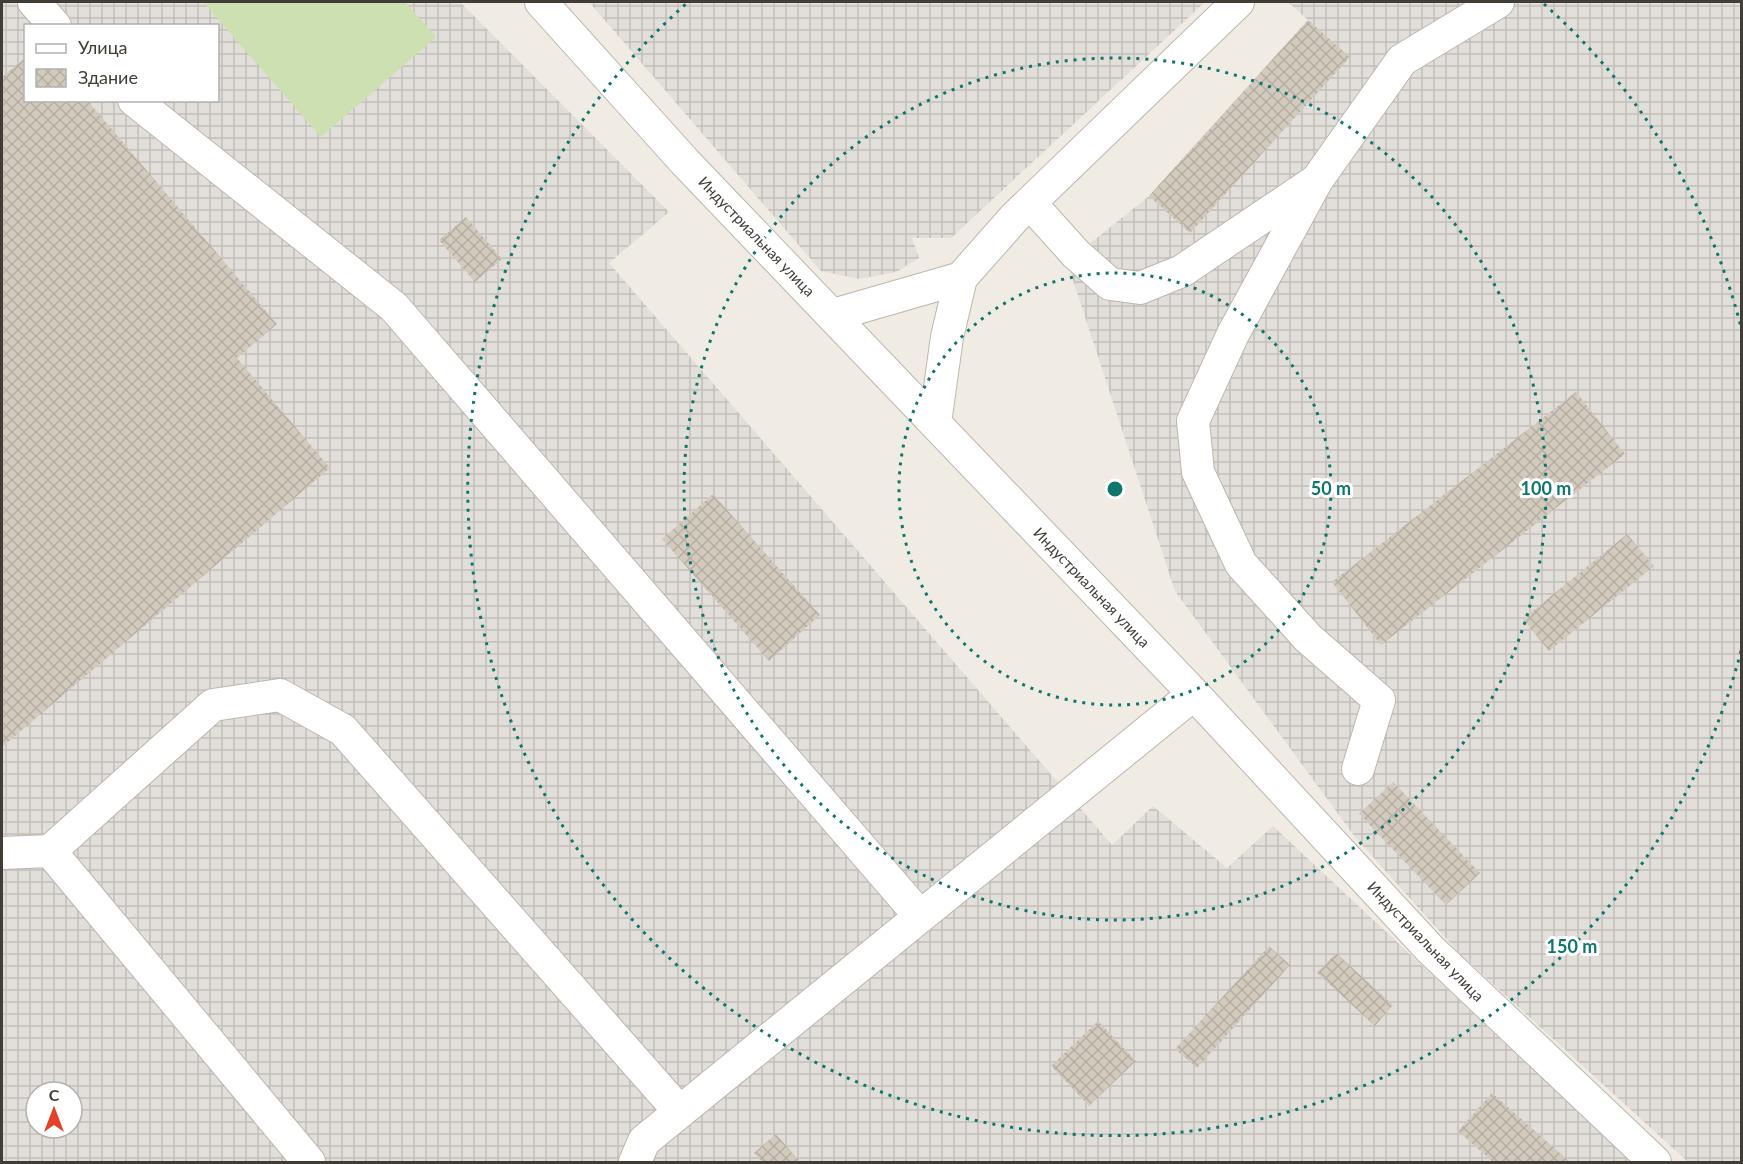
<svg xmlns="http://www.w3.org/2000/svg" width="1743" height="1164" viewBox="0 0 1743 1164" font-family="Lato,sans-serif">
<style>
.industrial{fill:url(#industrial-grid);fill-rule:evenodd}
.pitch{fill:#cce0b1}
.building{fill:url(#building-cross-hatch)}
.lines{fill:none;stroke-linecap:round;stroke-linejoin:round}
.minor-casing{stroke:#bdb6ab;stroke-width:34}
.minor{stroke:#fff;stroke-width:32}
.ring{fill:none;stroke:#0f766e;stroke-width:3;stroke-dasharray:3 6}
.labels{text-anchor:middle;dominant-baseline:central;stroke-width:6;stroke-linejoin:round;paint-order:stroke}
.street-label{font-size:15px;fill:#413c35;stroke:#fff}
.centre{fill:#0f766e;stroke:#fff;stroke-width:3}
.ring-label{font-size:18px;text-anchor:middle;font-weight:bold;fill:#0f766e;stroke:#fff;stroke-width:6;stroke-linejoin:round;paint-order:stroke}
</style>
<defs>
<pattern id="industrial-grid" width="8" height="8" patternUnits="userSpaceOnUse" patternTransform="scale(1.5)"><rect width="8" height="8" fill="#e2ded9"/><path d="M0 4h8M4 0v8" fill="none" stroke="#c3bfbb"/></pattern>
<pattern id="building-cross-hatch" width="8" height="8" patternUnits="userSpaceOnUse" patternTransform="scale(1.5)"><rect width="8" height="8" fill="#d3cabe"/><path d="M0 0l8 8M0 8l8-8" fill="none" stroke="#b6aea4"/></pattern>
</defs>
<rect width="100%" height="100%" fill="#f0ece4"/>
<!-- industrial -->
<path class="industrial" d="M2,2h458l209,210 -60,51 503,582 41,-39 74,62 46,-42 359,336h-1630zM26,26h192v74h-192zM36,1092h36v36h-36z
M589,2h616l-254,236h-39l7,20 -23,14 -37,7 -38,-8z
M1288,2h453v1160h-53l-229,-209 -104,-116 -180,-246 -108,-329 82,-66 159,-176z"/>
<!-- pitch -->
<path class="pitch" d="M203,2h202l31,35 -115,100z"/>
<!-- building -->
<path class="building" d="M1308,20l42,37 -160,176 -41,-37z
M26,57v43h61l190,224 -40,34 93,110 -328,279v-670z
M466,217l36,42 -27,23 -36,-42z
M1576,392l49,62 -244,191 -49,-63z
M713,494l107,121 -51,46 -107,-122z
M1627,534l27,32 -105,85 -26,-32z
M1393,782l87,91 -34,32 -87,-91z
M1269,946l21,19 -93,103 -22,-19z
M1336,953l57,52 -18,21 -58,-53z
M1098,1021l38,40 -47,45 -38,-40z
M1492,1093l78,69h-77l-35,-31z
M776,1134l24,28h-38l-8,-9z"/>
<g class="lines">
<defs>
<path id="minor" d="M34,2l21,24
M541,2l144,160 509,532 236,255 225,213
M134,100l260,207 526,609
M1317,180l-84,154 -40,87 5,51 43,92 67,74 71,62 -21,69
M1030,203l46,51 34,30 30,4 42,-17 135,-91 85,-120 96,-58
M833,315l128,-37 53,-60 224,-216
M935,423l12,-86 14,-59
M50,851l163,-146 67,-10 63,35 337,382
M2,853l48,-2 259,311
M635,1162l9,-21 550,-447"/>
</defs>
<!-- minor casing -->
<use href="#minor" class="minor-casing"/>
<!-- minor -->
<use href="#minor" class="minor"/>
</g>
<!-- distance rings -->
<g class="ring">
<circle cx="1115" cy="489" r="216"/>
<circle cx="1115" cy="489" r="431"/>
<path d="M1741 651A647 647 0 1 1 686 4M1544 4A647 647 0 0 1 1741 327"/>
</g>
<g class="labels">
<!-- street labels -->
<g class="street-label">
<text transform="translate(757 236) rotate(46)">Индустриальная улица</text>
<text transform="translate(1092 587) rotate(46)">Индустриальная улица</text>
<text transform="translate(1426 941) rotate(46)">Индустриальная улица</text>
</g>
</g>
<circle cx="1115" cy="489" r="9" class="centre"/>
<g class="ring-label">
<text x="1331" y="495">50 m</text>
<text x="1546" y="495">100 m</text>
<text x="1572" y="953">150 m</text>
</g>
<!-- border -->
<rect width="1743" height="1164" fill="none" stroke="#413c35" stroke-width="6"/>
<!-- legend -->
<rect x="24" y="24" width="195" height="78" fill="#ffffff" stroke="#b3b1ae" stroke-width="1.5"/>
<rect x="36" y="44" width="30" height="9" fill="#ffffff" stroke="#b3b1ae" stroke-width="1.5"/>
<text x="78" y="54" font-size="18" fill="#413c35">Улица</text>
<rect x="36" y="69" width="30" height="18" fill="url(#building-cross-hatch)" stroke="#b3b1ae" stroke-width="1.5"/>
<text x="78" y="84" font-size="18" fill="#413c35">Здание</text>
<!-- north arrow -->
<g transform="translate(54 1110)"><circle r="28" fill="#ffffff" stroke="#b3b1ae" stroke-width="1.5"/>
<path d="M0-4.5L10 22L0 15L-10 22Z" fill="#e24029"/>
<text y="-9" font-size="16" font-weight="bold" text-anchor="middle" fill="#413c35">С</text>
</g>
</svg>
